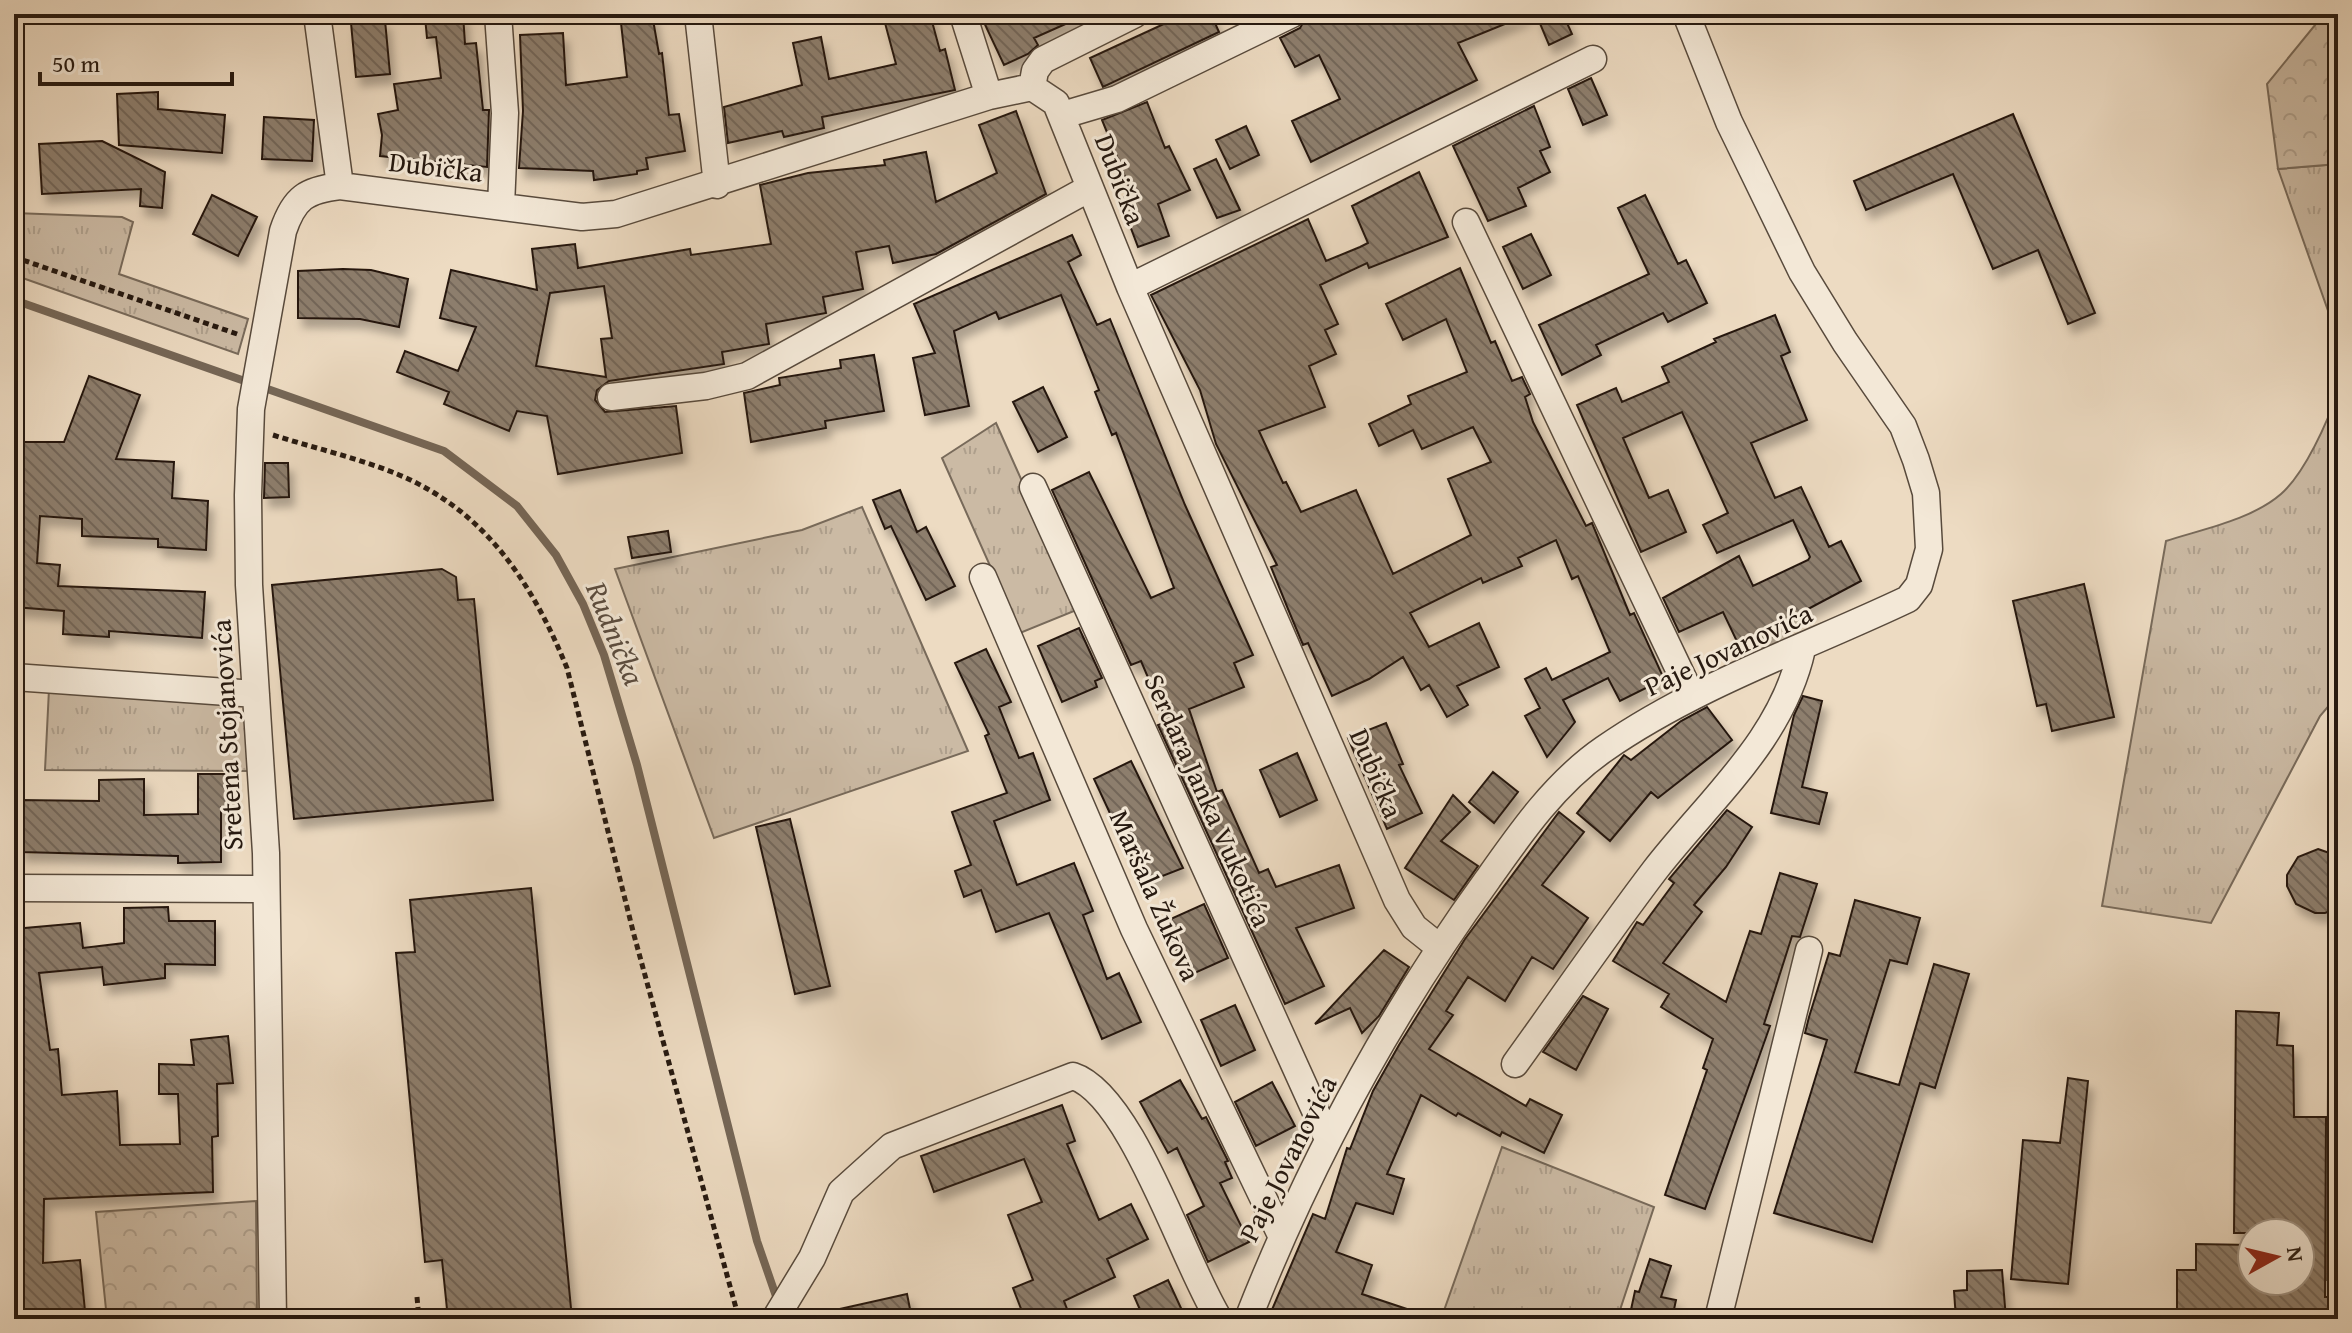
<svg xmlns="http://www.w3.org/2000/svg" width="2352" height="1333" viewBox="0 0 2352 1333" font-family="'Gentium Book Plus',serif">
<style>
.grass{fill:url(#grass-tufts);stroke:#786a5a;stroke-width:2}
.forest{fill:url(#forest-crowns);stroke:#786a5a;stroke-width:2}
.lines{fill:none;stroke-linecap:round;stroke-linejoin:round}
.stream{stroke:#756656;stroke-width:8}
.building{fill:url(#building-back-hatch);stroke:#261910;stroke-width:2;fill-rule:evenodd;filter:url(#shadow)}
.street-casing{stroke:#584a3c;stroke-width:29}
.path{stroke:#261910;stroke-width:5;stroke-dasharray:6 4;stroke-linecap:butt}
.street{stroke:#f3e8d7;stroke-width:26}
.labels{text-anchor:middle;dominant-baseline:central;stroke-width:6;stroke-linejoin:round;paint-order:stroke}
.street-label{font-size:28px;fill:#261910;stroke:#f3e8d7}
.water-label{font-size:30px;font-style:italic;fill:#5a4c3f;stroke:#f3e8d7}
</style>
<defs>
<pattern id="grass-tufts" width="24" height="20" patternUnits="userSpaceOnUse" patternTransform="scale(2)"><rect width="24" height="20" fill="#cbbaa4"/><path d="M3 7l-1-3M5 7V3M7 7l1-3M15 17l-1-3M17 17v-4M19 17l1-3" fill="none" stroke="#ae9f8c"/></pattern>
<pattern id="forest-crowns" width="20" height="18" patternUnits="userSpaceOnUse" patternTransform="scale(2)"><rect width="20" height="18" fill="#cbbaa4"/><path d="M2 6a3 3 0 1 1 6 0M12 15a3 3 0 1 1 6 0" fill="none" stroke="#ae9f8c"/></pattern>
<pattern id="building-back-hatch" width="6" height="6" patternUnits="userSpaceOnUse" patternTransform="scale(2)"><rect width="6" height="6" fill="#8d7e6d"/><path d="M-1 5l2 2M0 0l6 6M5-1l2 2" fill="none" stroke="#736658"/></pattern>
<filter id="shadow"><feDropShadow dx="5" dy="9" stdDeviation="4" flood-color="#0004"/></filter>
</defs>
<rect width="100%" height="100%" fill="#eddbc2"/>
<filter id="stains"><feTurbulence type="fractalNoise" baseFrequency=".0025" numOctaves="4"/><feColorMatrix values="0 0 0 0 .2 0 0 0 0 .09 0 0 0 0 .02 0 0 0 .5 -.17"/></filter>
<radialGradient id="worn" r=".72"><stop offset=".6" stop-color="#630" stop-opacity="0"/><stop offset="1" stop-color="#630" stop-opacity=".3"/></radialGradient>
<!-- grass -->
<path class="grass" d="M2338,164v175l-60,-170z
M14,213l108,4 11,5 -14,52 129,45 -10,35 -224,-79z
M2338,391v304l-18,21 -109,207 -109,-17 64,-365c37,-12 85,-21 115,-47 24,-21 47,-73 57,-103z
M996,423l83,186 -59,24 -78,-175z
M862,507l106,244 -254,87 -99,-269 187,-39z
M49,689l178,14 20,16 3,52 -205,-1z
M2328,1078l10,9v193h-11z
M1502,1147l152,60 -37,112h-176z"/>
<!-- forest -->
<path class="forest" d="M2324,14h14v150l-60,5 -11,-85z
M256,1201l1,118h-150l-11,-107z"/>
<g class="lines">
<!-- stream -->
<path class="stream" d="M14,300l430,151 73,55 39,49 27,49 21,51 33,110 120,476 21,61"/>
</g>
<!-- building -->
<path class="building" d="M463,14l2,30 11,-1 7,67h6l-2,57 -107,-11 2,-21 -4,-21 20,-4 -4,-26 47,-6 -5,-41 -9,1 -2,-21z
M620,14h32l7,40 3,-1 7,62 10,-1 6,37 -39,7 2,11 -11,2v3l-43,6 -1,-9 -74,-3 4,-57 -3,-76 43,-2 3,52 61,-8z
M916,14h14l10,37 5,-2 10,41 -133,27 2,11 -40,9 -2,-6 -54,12 -4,-36 78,-22 -9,-42 28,-6 8,42 67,-15 -11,-41z
M980,14h108l-54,24 4,7 -10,9 -24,11z
M1161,14h50l8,18 -116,55 -13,-29 76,-35z
M1308,14h219v1l-69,28 19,37 -166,82 -19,-41 48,-22 -21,-44 -24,12 -15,-29 20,-10z
M1536,14h27l9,20 -23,11z
M385,20l5,54 -34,3 -5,-54z
M1591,78l16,37 -24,10 -15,-36z
M158,92v17l67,6 -3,38 -103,-8 -2,-51z
M1147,102l18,46 4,-2 21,44 -32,14 11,32 -31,11 -18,-48 12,-5 -30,-74z
M1534,106l16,41 -10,4 10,21 -32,16 8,18 -38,15 -35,-75z
M1016,111l30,83 -110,60 -43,9 -4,-17 -33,6 7,37 -40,8 3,16 -60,11 3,20 -47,8 2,12 -115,17 -12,9 -2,10 10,12 71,-6 6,47 -124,21 -11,-58 -30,-5 -8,20 -65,-27 5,-12 -52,-20 8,-21 53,20 18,-44 -36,-9 11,-48 86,20 -5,-41 43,-5 3,24 112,-19 1,6 80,-11 -11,-59 48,-12 77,-8 -1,-5 42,-8 10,50 61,-29 -18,-48zM604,286l8,52 -11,1 5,38 -70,-11 14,-73z
M2013,114l82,199 -27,11 -30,-74 -45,19 -40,-95 -87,36 -12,-29z
M264,117l50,3 -2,41 -50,-2z
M1246,126l13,29 -29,14 -14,-29z
M102,141l63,31 -3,36 -22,-2 1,-17 -99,5 -3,-50z
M1216,159l24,51 -23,8 -23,-49z
M1419,172l29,65 -79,31 -2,-5 -47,22 18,39 -13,6 11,24 -27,12 16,41 -66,24 24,52 3,-1 15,30 55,-22 37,84 78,-39 -23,-56 43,-17 -18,-35 -51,22 -9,-19 -34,16 -10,-22 42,-20 -3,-8 59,-24 -21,-53 -43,21 -17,-36 74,-36 31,75 4,-2 17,40 10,-4 8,17 -5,3 8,25 53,104 6,-3 38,92 4,-2 30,66 -44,22 -12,-23 -45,22 12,22 -28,35 -22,-41 15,-8 -15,-29 21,-11 6,12 58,-28 -32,-76 -6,3 -16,-39 -38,18 4,8 -39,17 -2,-5 -71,35 19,34 50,-24 20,44 -42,19 11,19 -21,12 -18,-32 -8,5 -18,-33 -34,22 -37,17 -24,-53 -5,2 -15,-36 -17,-42 6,-2 -61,-121 -16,-54 -49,-95 157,-76 18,42 34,-14 8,-4 -16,-37z
M212,195l45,22 -19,39 -45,-22z
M1645,195l33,69 8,-4 21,43 -39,19 -5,-9 -67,32 5,10 -39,20 -23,-50 110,-51 -31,-66z
M1531,234l20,41 -28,14 -20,-42z
M1072,235l9,20 -13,7 29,63 13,-6 75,186 68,150 -19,8 10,24 -55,22 28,83 5,-2 37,83 9,-4 8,18 63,-22 15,43 -58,20 28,58 -39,18 -127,-279 9,-3 -26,-61 -10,4 -79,-175 37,-18 62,126 23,-10 -58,-155 -4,2 -17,-43 4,-2 -38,-95 -62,24 -3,-7 -42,19 15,75 -44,9 -12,-57 22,-5 -21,-49z
M343,269l28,1 37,9 -9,48 -39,-8 -62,-1v-47z
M1775,315l15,37 -9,4 26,64 -56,23 24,55 26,-11 28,60 12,-6 20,40 -87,46 4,7 -36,18 -19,-40 -44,20 -16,-34 76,-42 14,30 55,-26 2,-3 -17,-37 -76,33 -14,-28 25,-12 -46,-101 -59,26 26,60 19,-8 18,42 -45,20 -64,-147 39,-17 6,14 47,-20 -7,-15 54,-25 -2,-3z
M874,355l10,56 -59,10 1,7 -75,14 -7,-49 36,-8 -1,-7 62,-10 -1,-8z
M89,376l51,19 -24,64 58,3 -2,36 36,3 -2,49 -48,-3v-8l-76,-3v-17l-42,-3 -3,47 23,2 -2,21 147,6 -3,46 -93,-7v6l-46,-3 1,-23 -50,-4v-165h50z
M1043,387l24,50 -29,15 -25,-50z
M265,463h23l1,34 -25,1z
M900,490l17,42 9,-5 29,59 -29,14 -35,-74 -6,3 -12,-29z
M668,531l3,21 -39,6 -4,-21z
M442,569l14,8 2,23 16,-1 19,201 -199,19 -22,-234z
M2084,584l30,133 -62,14 -6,-27 -9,2 -24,-105z
M1079,628l23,50 -7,3 2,6 -35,15 -24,-56z
M986,649l25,53 -12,5 20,51 14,-5 17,47 -56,21 23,64 57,-22 19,48 -10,4 24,64 12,-6 22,49 -39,17 -53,-126 -53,19 -15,-42 -17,7 -9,-26 16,-6 -19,-53 55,-19 -22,-57 4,-2 -34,-71z
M1803,696l19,5 -20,86 25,6 -8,31 -48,-11 23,-98z
M1707,707l25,33 -74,58 -7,-6 -41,49 -33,-28 47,-58 7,5 50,-39z
M1386,723l17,41 -4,1 23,48 -35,16 -39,-91z
M1297,753l20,47 -37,17 -20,-47z
M1131,761l52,107 -41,16 -25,-64 -3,2 -20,-43z
M1493,772l25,20 -24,31 -25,-21z
M198,774h33l-1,33h-9v55l-43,1v-7l-158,-4 1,-52 78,1v-21l45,-1v36l54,-1z
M1453,795l17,17 -29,29 37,25 -24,34 -49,-32z
M1727,810l25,17 -26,40 -32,38 8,7 -39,51 63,39 24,-71 11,3 19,-61 37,11 -17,53 -8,-1 -28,88 6,2 -65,183 -40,-14 42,-125 -4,-2 10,-29 -52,-32 8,-13 -56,-33 24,-39 6,3 31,-42 -5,-4z
M1559,812l25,20 -42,53 46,33 -35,51 -21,-12 -27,44 -37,-24 -22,34 7,4 -24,34 97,57 4,-7 32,16 -18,38 -42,-21 -2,4 -42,-23 -2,3 -35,-21 -34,79 17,5 -11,35 -37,-11 -20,49 36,13 -10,29 63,21v4h-157l45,-105 12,5 22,-71 3,1 23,-58 26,-46 66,-106z
M790,819l40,167 -35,8 -39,-167z
M2318,849l20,7v52l-13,5h-10l-19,-9 -9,-18v-11l11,-18z
M531,888l41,431h-124l-6,-59 -17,2 -29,-309 19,-1 -5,-52z
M1855,900l65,18 -13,46 -17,-4 -35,112 44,13 35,-121 35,10 -34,114 -15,-5 -48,159 -98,-29 53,-173 -22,-7 4,-16 20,-64 11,3z
M1204,904l24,54 -40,18 -24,-54z
M168,907l1,14h46v44l-50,-1v14l-61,7 -2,-18 -63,6 11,77 8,-1 4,46 55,-4 3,54 60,-1 -2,-50h-19v-30l35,1 -3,-25 37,-4 5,47 -16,1 1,52 -6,1 1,55 -169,7 -1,64 37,-3 5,51 -71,6v-388l66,-6 3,25 41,-5v-35z
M1384,950l25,17 -30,49 -17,17 -12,-25 -35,16z
M1583,996l25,13 -32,61 -33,-18z
M1235,1005l20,45 -34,16 -20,-46z
M2236,1011l43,2 -2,32 16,1 1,71h32l-1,180h13v22h-161v-49h19v-26l56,1v36h48v-48h-66z
M2068,1078l20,3 -20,203 -57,-5 12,-139 37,3z
M1180,1080l22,39 4,-2 22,44 -3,1 7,16 -12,5 29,59 -41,20 -21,-47 17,-9 -27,-58 -9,5 -28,-51z
M1272,1082l23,44 -39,20 -21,-44z
M1062,1105l13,36 -8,3 32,76 32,-16 17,35 -41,20 8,18 -51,24 3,8 -28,10h-14l-12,-31 20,-8 -25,-65 34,-13 -18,-43 -90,33 -13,-36z
M1650,1259l21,7 -10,31 15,3 -4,19h-43l6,-28 4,1z
M2002,1270l4,49h-50l-2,-28 13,-1v-19z
M1168,1280l18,39h-42l-10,-23z
M907,1294l5,25h-76l-1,-9z"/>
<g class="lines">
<defs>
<path id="street" d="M317,14l23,172
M498,14l7,99 -4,93
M698,14l19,171
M963,14l26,82
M1032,87l3,-16 8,-11 92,-46
M1063,115l54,-16 175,-85
M1466,222l226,475
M1130,287l463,-228
M611,397l95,-11 41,-10 341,-187
M1033,487l295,652
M983,577l151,352 147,306
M14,677l242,17
M14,888l252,1
M1515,1064c47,-65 92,-131 140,-194 55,-71 127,-130 147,-221
M273,1319l-7,-466 -17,-268 -1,-90 3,-86 32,-178c11,-33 23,-41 57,-45l242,31 34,-3 373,-118 43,-9 24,16 74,184 267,613 17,27 25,20
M775,1319l37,-61 29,-66 51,-46 181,-70c59,19 111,188 146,243
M1248,1319c61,-155 142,-305 240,-440 33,-47 68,-97 116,-130 92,-64 203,-102 304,-150l11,-14 10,-36 -3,-56 -10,-33 -13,-34 -58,-84 -43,-70 -73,-150 -43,-108
M1718,1319l91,-369"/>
</defs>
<!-- street casing -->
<use href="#street" class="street-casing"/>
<!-- path -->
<path class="path" d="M14,257l226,78
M273,435c41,13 85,23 124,39 89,37 135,109 170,194l67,267 105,384
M417,1297l2,22"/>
<!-- street -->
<use href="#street" class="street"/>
</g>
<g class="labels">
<!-- street labels -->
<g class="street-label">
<text transform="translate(436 166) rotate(7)">Dubička</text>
<text transform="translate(1121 179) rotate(69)">Dubička</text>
<text transform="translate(1728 649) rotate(-25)">Paje Jovanovića</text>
<text transform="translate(226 735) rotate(-93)">Sretena Stojanovića</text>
<text transform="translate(1377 773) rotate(67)">Dubička</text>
<text transform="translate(1209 800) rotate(66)">Serdara Janka Vukotića</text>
<text transform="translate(1156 895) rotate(66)">Maršala Žukova</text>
<text transform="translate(1287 1158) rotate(-63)">Paje Jovanovića</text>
</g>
<!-- water labels -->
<g class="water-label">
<text transform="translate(616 633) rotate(68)">Rudnička</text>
</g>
</g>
<!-- margin -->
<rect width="2352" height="1333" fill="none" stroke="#eddbc2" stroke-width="48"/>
<rect x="16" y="16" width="2320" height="1301" fill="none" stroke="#261910" stroke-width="4"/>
<rect x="24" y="24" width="2304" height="1285" fill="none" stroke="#261910" stroke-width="2"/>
<!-- north arrow -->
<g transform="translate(2276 1257) rotate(82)"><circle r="38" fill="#f3e8d7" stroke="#a19587" stroke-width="2"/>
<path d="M0-6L14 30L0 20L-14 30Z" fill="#8f2418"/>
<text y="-12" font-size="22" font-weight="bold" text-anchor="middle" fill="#261910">N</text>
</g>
<!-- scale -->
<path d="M40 72v12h192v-12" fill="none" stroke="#261910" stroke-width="4"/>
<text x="52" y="72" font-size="24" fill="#261910" stroke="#f3e8d7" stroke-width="6" paint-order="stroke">50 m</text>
<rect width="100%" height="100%" filter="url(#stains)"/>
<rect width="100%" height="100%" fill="url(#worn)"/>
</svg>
